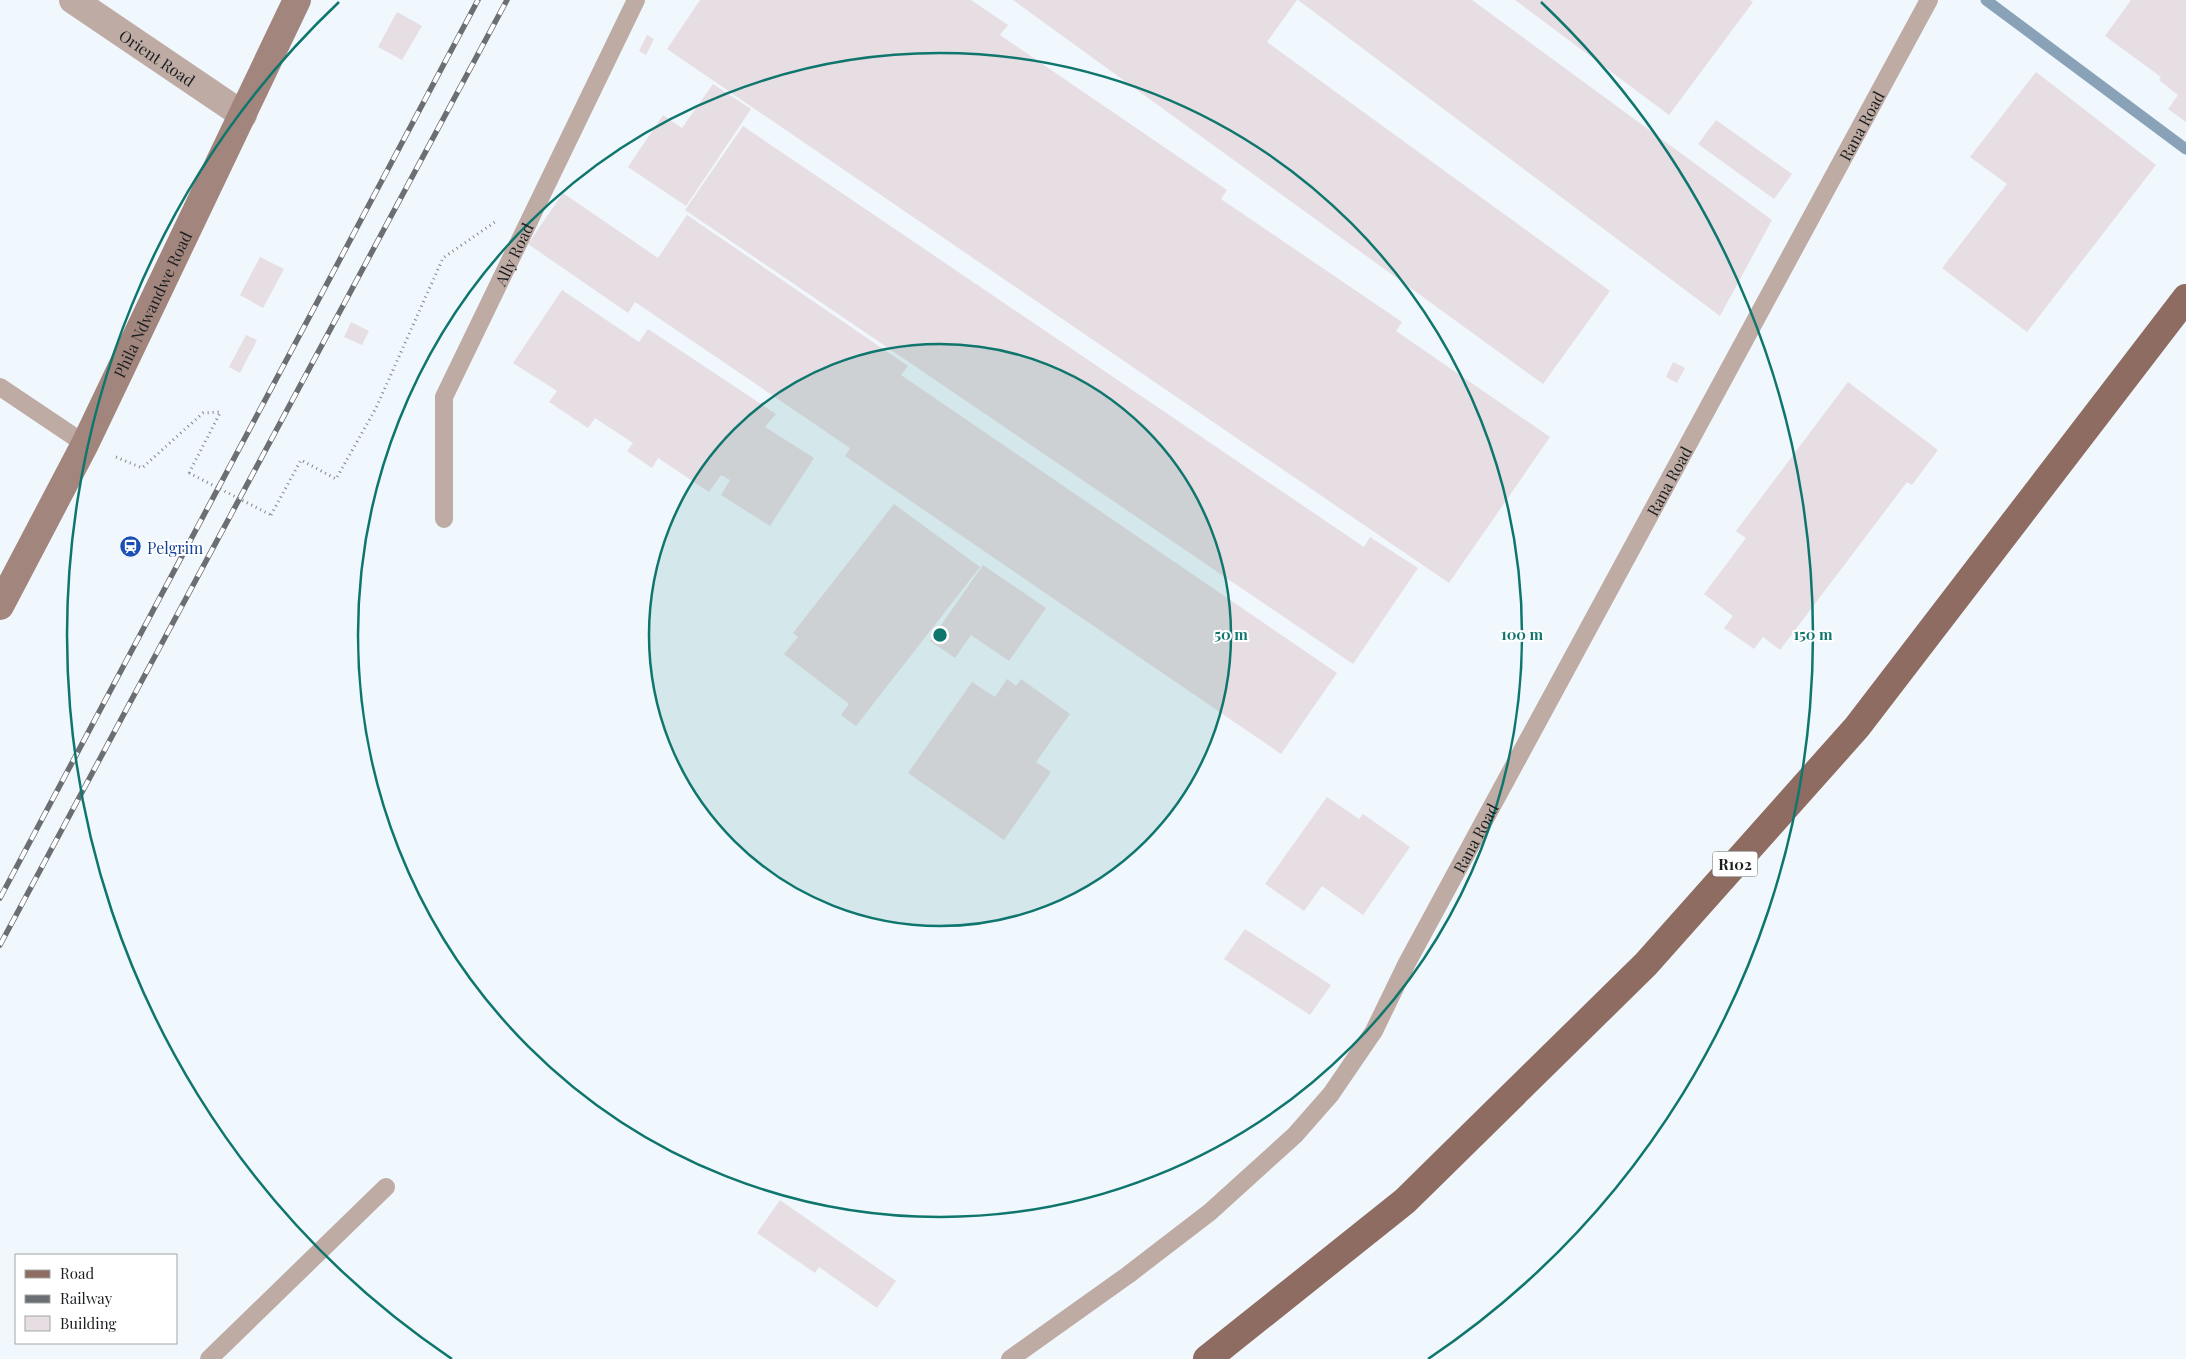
<svg xmlns="http://www.w3.org/2000/svg" width="2186" height="1359" viewBox="0 0 2186 1359" font-family="'Playfair Display',serif">
<style>
.lines{fill:none;stroke-linecap:round;stroke-linejoin:round}
.stream{stroke:#8aa2b8;stroke-width:11}
.building{fill:#e7dee3}
.path{stroke:#81868a;stroke-width:3;stroke-dasharray:1 4;stroke-linecap:butt}
.lane{stroke:#beaba4;stroke-width:18}
.street{stroke:#beaba4;stroke-width:28}
.secondary{stroke:#a2867d;stroke-width:28}
.primary{stroke:#8e6c61;stroke-width:28}
.rail-casing{stroke:#6b6f73;stroke-width:5.5}
.rail{stroke:#fff;stroke-width:4;stroke-dasharray:11;stroke-linecap:butt}
.path-bridge{stroke:#81868a;stroke-width:3;stroke-dasharray:1 4;stroke-linecap:butt}
.ring{fill:none;stroke:#0f766e;stroke-width:2.5}
.labels{text-anchor:middle;dominant-baseline:central;stroke-width:4;stroke-linejoin:round;paint-order:stroke}
.shield{fill:#fff;stroke:#5f6263;stroke-width:1}
.shield-label{font-size:15px;font-weight:bold;fill:#1b1e20}
.street-label{font-size:16px;fill:#1b1e20;stroke:#fff}
.transit-label{font-size:16px;fill:#164399;stroke:#fff;text-anchor:start}
.centre{fill:#0f766e;stroke:#fff;stroke-width:2.5}
.ring-label{font-size:15px;text-anchor:middle;font-weight:bold;fill:#0f766e;stroke:#fff;stroke-width:4;stroke-linejoin:round;paint-order:stroke}
</style>
<rect width="100%" height="100%" fill="#f0f7fd"/>
<g class="lines">
<!-- stream -->
<path class="stream" d="M1986,0l200,149"/>
</g>
<!-- building -->
<path class="building" d="M700,0h271l37,25 -8,10 227,155 -6,9 181,123 -6,9 154,106 -101,146 -782,-534z
M1013,0h284l-30,42 343,249 -67,93z
M1298,0h174l300,220 -52,96z
M1515,0h235l3,2 -84,113z
M2131,0h55v122l-18,-13 10,-14 -19,-15 2,-3 -56,-41z
M397,12l25,14 -20,34 -24,-13z
M647,35l7,4 -8,16 -7,-4z
M2036,72l120,93 -129,167 -85,-64 65,-84 -37,-27z
M713,84l38,25 -65,97 -58,-39 35,-52 19,13z
M1716,120l76,54 -18,25 -76,-55z
M743,126l621,421 6,-10 48,31 -65,96 -668,-454z
M563,193l95,65 29,-43 221,151 -7,9 436,298 -56,81 -436,-298 5,-8 -215,-146 -7,11 -100,-69z
M260,257l24,12 -21,39 -23,-13z
M562,290l77,52 9,-13 128,85 -11,13 49,31 -44,68 -49,-31 9,-15 -9,-5 -12,17 -51,-34 -6,10 -25,-17 6,-8 -38,-25 -7,10 -39,-26 8,-11 -44,-28z
M351,322l18,9 -7,14 -18,-8z
M246,335l11,5 -17,33 -11,-6z
M1673,362l12,6 -8,15 -11,-6z
M1848,382l90,68 -26,35 -5,-3 -127,168 -17,-13 -9,12 -30,-21 9,-12 -29,-22 42,-56 -10,-7z
M894,504l86,63 -124,159 -15,-11 8,-11 -65,-50 14,-17 -5,-4z
M983,565l63,43 -37,53 -38,-26 -16,23 -25,-17z
M1007,679l9,7 5,-7 49,35 -34,48 15,10 -47,68 -96,-67 64,-91 23,15z
M1327,797l32,22 4,-5 47,33 -47,68 -41,-29 -18,25 -39,-27z
M1245,929l86,56 -21,30 -86,-56z
M780,1200l116,81 -19,27 -58,-41 -4,6 -58,-40z"/>
<g class="lines">
<!-- path -->
<path class="path" d="M116,457l26,11 61,-55 17,-1
M189,473l31,-60
M271,515l30,-55 35,19 40,-71 67,-150 52,-36"/>
<!-- lane -->
<g class="lane">
<path d="M0,387l85,57"/>
<path id="s1" d="M444,519v-122l192,-397"/>
<path d="M209,1359l177,-172"/>
<path id="s2" d="M1010,1359l118,-84 82,-63 85,-77 36,-41 43,-63 33,-68 522,-963"/>
</g>
<!-- street -->
<path class="street" id="s3" d="M73,0l170,115"/>
<!-- secondary -->
<path class="secondary" id="s4" d="M0,606l85,-162 212,-444"/>
<!-- primary -->
<path class="primary" d="M1207,1359l198,-158 241,-237 211,-237 329,-429"/>
<defs>
<path id="rail" d="M0,898l478,-898
M0,945l507,-945"/>
</defs>
<!-- rail casing -->
<use href="#rail" class="rail-casing"/>
<!-- rail -->
<use href="#rail" class="rail"/>
<!-- path-bridge -->
<path class="path-bridge" d="M189,473l82,42"/>
</g>
<!-- distance rings -->
<circle cx="940" cy="635" r="291" fill="#0f766e" fill-opacity=".12"/>
<g class="ring">
<circle cx="940" cy="635" r="291"/>
<circle cx="940" cy="635" r="582"/>
<path d="M452 1359A873 873 0 0 1 339 2M1541 2A873 873 0 0 1 1428 1359"/>
</g>
<!-- icons -->
<defs>
<symbol id="station-disc" viewBox="-11 -11 22 22"><circle r="9.5" fill="#1a4fb4" stroke="#fff"/><path d="M-3-6H3Q5-6 5-4V2Q5 4 3 4L4.5 6H3L1.5 4h-3L-3 6H-4.5L-3 4Q-5 4-5 2V-4Q-5-6-3-6ZM-3.5-4v3h7v-3ZM-3.5 1v1.5H-2V1ZM2 1v1.5H3.5V1Z" fill="#fff"/></symbol>
</defs>
<g fill-rule="evenodd">
<use href="#station-disc" x="118" y="534" width="25" height="25"/>
</g>
<g class="labels">
<!-- shield labels -->
<rect class="shield" x="1712.5" y="851.5" width="45" height="25" rx="4"/>
<g class="shield-label">
<text x="1735" y="864">R102</text>
</g>
<!-- street labels -->
<g class="street-label">
<text stroke="none"><textPath href="#s3" startOffset="102">Orient Road</textPath></text>
<text stroke="none"><textPath href="#s2" startOffset="1522">Rana Road</textPath></text>
<text stroke="none"><textPath href="#s1" startOffset="281">Ally Road</textPath></text>
<text stroke="none"><textPath href="#s4" startOffset="338">Phila Ndwandwe Road</textPath></text>
<text stroke="none"><textPath href="#s2" startOffset="1118">Rana Road</textPath></text>
<text stroke="none"><textPath href="#s2" startOffset="712">Rana Road</textPath></text>
</g>
<!-- transit labels -->
<g class="transit-label">
<text x="147" y="547">Pelgrim</text>
</g>
</g>
<circle cx="940" cy="635" r="8" class="centre"/>
<g class="ring-label">
<text x="1231" y="640">50 m</text>
<text x="1522" y="640">100 m</text>
<text x="1813" y="640">150 m</text>
</g>
<!-- legend -->
<rect x="15" y="1254" width="162" height="90" fill="#ffffff" stroke="#a4a5a6"/>
<rect x="25" y="1270" width="25" height="8" fill="#8e6c61" stroke="#a4a5a6"/>
<text x="60" y="1279" font-size="15" fill="#1b1e20">Road</text>
<rect x="25" y="1295" width="25" height="8" fill="#6b6f73" stroke="#a4a5a6"/>
<text x="60" y="1304" font-size="15" fill="#1b1e20">Railway</text>
<rect x="25" y="1316" width="25" height="15" fill="#e7dee3" stroke="#a4a5a6"/>
<text x="60" y="1329" font-size="15" fill="#1b1e20">Building</text>
</svg>
